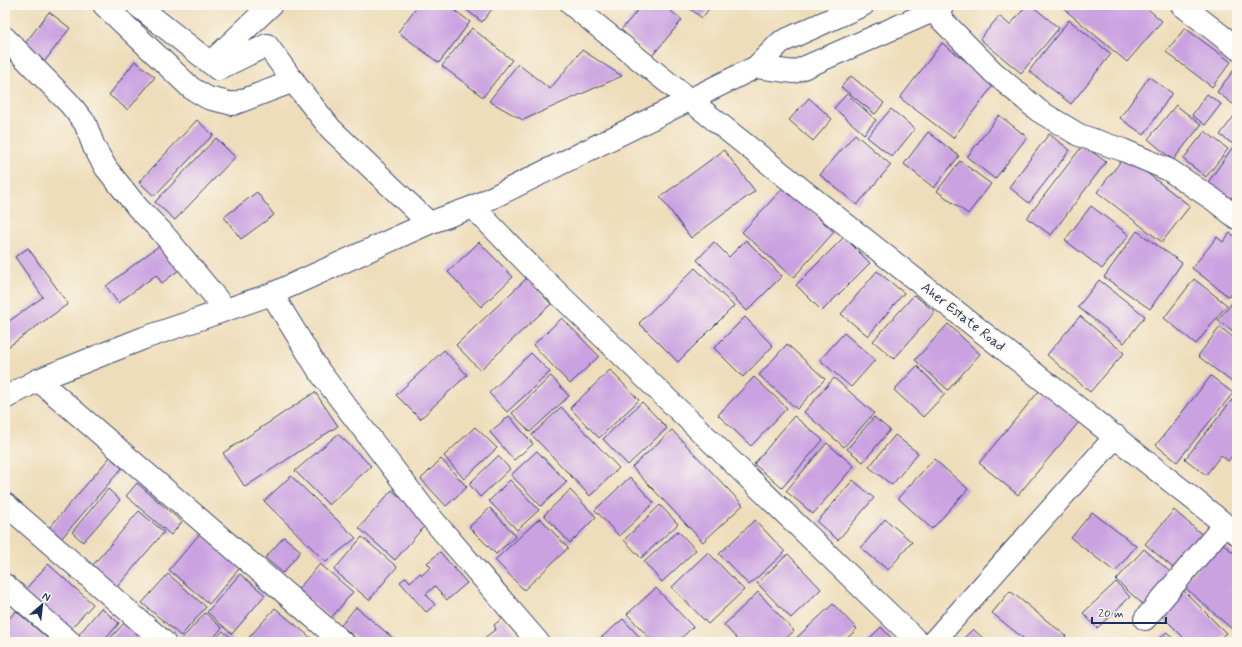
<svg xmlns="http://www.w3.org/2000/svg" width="1242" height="647" viewBox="0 0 1242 647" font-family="Mynerve,sans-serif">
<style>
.building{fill:#caa1e1}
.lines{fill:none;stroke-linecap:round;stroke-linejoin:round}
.minor-casing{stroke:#3b496c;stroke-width:24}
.minor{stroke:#fff;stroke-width:22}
.labels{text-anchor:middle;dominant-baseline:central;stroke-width:3.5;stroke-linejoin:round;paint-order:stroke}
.street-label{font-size:14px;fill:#1b2f5e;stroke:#fbf7ec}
</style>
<rect width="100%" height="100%" fill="#fbf7ec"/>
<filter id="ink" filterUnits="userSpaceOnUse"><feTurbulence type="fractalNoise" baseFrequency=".025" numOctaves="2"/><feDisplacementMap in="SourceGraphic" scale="8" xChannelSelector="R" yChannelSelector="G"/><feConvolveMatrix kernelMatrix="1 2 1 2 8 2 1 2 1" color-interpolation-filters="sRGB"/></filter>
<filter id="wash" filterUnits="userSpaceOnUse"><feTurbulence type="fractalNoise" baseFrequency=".012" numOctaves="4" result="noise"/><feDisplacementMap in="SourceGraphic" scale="16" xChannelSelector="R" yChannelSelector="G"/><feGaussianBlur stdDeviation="0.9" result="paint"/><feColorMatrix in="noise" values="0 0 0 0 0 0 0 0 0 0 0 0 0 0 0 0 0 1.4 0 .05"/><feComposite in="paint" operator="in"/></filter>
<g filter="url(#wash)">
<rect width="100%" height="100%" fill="#eeddba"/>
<g id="blocks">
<!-- building -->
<path class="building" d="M418,5h30l22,17 -31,41 -41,-31z
M460,5h35l-13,17z
M642,5h22l18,15 -30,36 -31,-26z
M669,5h9l-3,4z
M685,5h27l-10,13z
M1027,5h4l28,23 -38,45 -41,-34 19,-23 11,9z
M1067,5h76l19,16 -35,41 -63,-53z
M49,12l21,16 -26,34 -21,-16z
M1069,20l42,34 -40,50 -42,-33z
M472,28l40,32 -29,37 -41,-31z
M1185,28l46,34 -19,25 -46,-35z
M942,43l53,40 -42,55 -53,-40z
M582,50l40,26 -99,44 -34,-19 29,-37 32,25z
M135,61l20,16 -27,33 -19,-15z
M1236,67l1,1v39l-20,-15z
M851,76l33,27 -9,11 -34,-27z
M1149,77l23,16 -28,42 -24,-17z
M847,94l29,26 -12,14 -30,-26z
M1207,94l14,10 -16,21 -13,-10z
M809,98l23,21 -19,22 -24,-21z
M1176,105l25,20 -28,35 -25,-21z
M891,109l24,20 -23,28 -25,-20z
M999,115l28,22 -32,42 -28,-22z
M1234,116l3,2v20l-4,6 -13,-9z
M197,120l16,15 -59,61 -15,-14z
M1205,131l23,18 -22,28 -23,-18z
M928,132l31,24 -25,32 -30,-24z
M855,134l36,31 -34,40 -37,-30z
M1049,134l21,16 -41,53 -20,-16z
M216,138l19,19 -60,63 -20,-18z
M1235,144l2,2v44l-8,11 -23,-16z
M1083,145l23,17 -55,73 -24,-17z
M724,150l31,41 -64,47 -31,-41z
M1125,156l65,50 -28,36 -65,-50z
M960,161l31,23 -23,30 -31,-23z
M784,187l50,45 -41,46 -51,-46z
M257,192l17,23 -33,24 -17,-22z
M1091,206l38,29 -27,34 -37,-29z
M1137,231l45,32 -32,46 -46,-32z
M1230,233l7,5v48l-8,11 -37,-29 25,-31 6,5z
M844,237l26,26 -48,48 -26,-26z
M746,240l36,36 -35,35 -50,-51 17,-18 15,15z
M479,242l34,35 -32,30 -33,-35z
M160,245l19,25 -17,13 -6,-8 -38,28 -12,-17z
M28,248l40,56 -63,45v-25l38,-27 -28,-40z
M695,268l39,38 -56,56 -39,-39z
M877,271l27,22 -36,43 -27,-22z
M527,278l24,26 -71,66 -24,-25z
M1194,279l33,26 -31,39 -32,-26z
M1099,280l46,36 -21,27 -46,-36z
M914,295l21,17 -41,47 -21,-18z
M1237,297v37l-19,-14z
M1080,316l44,37 -34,39 -43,-37z
M745,317l28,29 -30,31 -29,-29z
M562,318l37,38 -29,28 -37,-39z
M948,324l32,30 -32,36 -33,-30z
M1220,327l17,13v46l-39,-30z
M844,333l31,27 -24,27 -31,-27z
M787,344l38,35 -28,30 -38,-34z
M444,350l23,25 -47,44 -24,-24z
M531,353l19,19 -43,40 -18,-19z
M917,366l28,28 -22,23 -29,-27z
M610,370l29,30 -40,38 -29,-30z
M551,376l18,20 -39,36 -18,-19z
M1211,376l22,17 -56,69 -21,-17z
M754,377l33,31 -36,38 -33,-31z
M834,378l40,35 -30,34 -40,-35z
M1040,390l39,32 -61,73 -39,-32z
M315,392l23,34 -93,61 -22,-34z
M1232,400l5,4v46l-9,11 -7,-6 -15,20 -21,-16z
M642,402l25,26 -39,37 -25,-26z
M561,407l58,61 -29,28 -58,-61z
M509,416l24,28 -19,16 -24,-28z
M794,416l29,24 -41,48 -28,-24z
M874,417l16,13 -27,32 -16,-13z
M475,427l22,21 -33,31 -20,-23z
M672,430l71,75 -40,37 -71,-75z
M338,434l33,32 -42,39 -34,-34z
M895,435l23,18 -26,32 -23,-18z
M827,443l27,23 -41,48 -27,-23z
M537,451l30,31 -26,24 -30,-31z
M498,456l12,13 -30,28 -11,-13z
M110,457l12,11 -67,78 -12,-11z
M441,459l26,28 -21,19 -25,-27z
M934,459l34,30 -36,40 -34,-31z
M291,476l65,62 -30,24 -62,-61z
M630,477l24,26 -35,33 -24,-26z
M510,480l29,30 -22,20 -28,-29z
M853,480l21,18 -36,42 -21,-18z
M137,483l45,39 -11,13 -45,-39z
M108,489l12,11 -37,42 -11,-10z
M392,490l36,32 -33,38 -36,-32z
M570,490l26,27 -26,26 -26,-28z
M660,505l18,19 -37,34 -17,-18z
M490,508l26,28 -20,18 -27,-27z
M1174,510l33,29 -29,33 -33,-28z
M139,511l25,21 -53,62 -24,-22z
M1092,512l44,34 -21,26 -44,-34z
M540,518l28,30 -44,42 -29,-30z
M885,519l27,23 -24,28 -27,-22z
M755,520l30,32 -36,33 -30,-31z
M203,530l40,34 -34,40 -40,-34z
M678,531l18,19 -34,32 -18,-20z
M284,537l17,14 -18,22 -18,-15z
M362,537l35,30 -28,33 -35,-30z
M1221,542l16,14v67l-5,6 -50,-44z
M1144,549l32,28 -28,32 -32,-29z
M440,552l27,31 -20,17 -12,-14 -9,8 9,11 -9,7 -26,-30 6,-5 4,5 10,-9 2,2 9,-8 -4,-4z
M708,552l36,38 -36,34 -36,-37z
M788,554l33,35 -30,29 -34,-35z
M48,564l45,40 -25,28 -45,-40z
M320,564l33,28 -22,26 -33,-29z
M168,574l38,33 -25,29 -39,-33z
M240,574l25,21 -33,39 -25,-22z
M1116,582l14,15 -33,31 -14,-15z
M656,588l37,39 -16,15h-24l-26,-28z
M1010,591l56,45 -5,6h-33l-36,-29z
M1184,591l42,42 -10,9h-28l-28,-28z
M758,592l36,39 -12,11h-42l-16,-17z
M833,604l24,25 -14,13h-51z
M356,607l38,32 -3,3h-31l-19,-17z
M101,608l18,15 -16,19h-22l-5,-4z
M275,608l41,34h-68l-2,-1z
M16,611l36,31h-47v-19z
M205,613l17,15 -12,14h-31z
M503,618l20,24h-44l17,-13 -2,-4z
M623,619l21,23h-48z
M125,622l18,16 -4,4h-32z
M881,627l14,15h-29z
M973,629l14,13h-27z
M223,631l13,11h-23z
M1167,632l9,10h-21z"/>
</g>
</g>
<g filter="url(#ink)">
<use href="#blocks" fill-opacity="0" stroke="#3b496c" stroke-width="1"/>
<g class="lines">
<defs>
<path id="minor" d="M104,5l87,83 17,10 25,6 61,-23
M137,5l81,64 49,-24 29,40 35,44 98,94
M572,5c219,179 444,352 665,529
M923,5l10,6 60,61 46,39 40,24 44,15 46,20 45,30 23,18
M1182,5l55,43
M5,38l64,65 16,20 9,24 12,21 32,40 23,23 65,79
M210,63l61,-58
M756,67l38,5 148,-65
M473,207l61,63 384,372
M272,294l47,77 108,142 111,129
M38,380l304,262
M5,398l33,-18 106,-42 128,-44 157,-71 44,-16 283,-140 25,-25 82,-37
M5,504l159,138
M5,585l65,57
M1145,619l80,-95
M933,642l183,-206"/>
</defs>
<!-- minor casing -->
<use href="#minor" class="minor-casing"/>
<!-- minor -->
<use href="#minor" class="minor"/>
</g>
</g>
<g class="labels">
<!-- street labels -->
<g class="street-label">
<text transform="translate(963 317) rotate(38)">Aher Estate Road</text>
</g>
</g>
<!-- margin -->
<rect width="1242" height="647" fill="none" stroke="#fbf7ec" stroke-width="20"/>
<!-- north arrow -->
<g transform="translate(42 605) rotate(28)" stroke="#fbf7ec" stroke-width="3" paint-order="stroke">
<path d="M0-3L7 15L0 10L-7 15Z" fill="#1b2f5e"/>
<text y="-6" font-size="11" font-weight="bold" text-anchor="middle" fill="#1b2f5e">N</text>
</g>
<!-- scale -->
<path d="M1092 617v6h74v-6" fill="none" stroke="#1b2f5e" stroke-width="2"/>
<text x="1098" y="617" font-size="12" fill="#1b2f5e" stroke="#fbf7ec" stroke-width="3" paint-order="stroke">20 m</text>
</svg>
